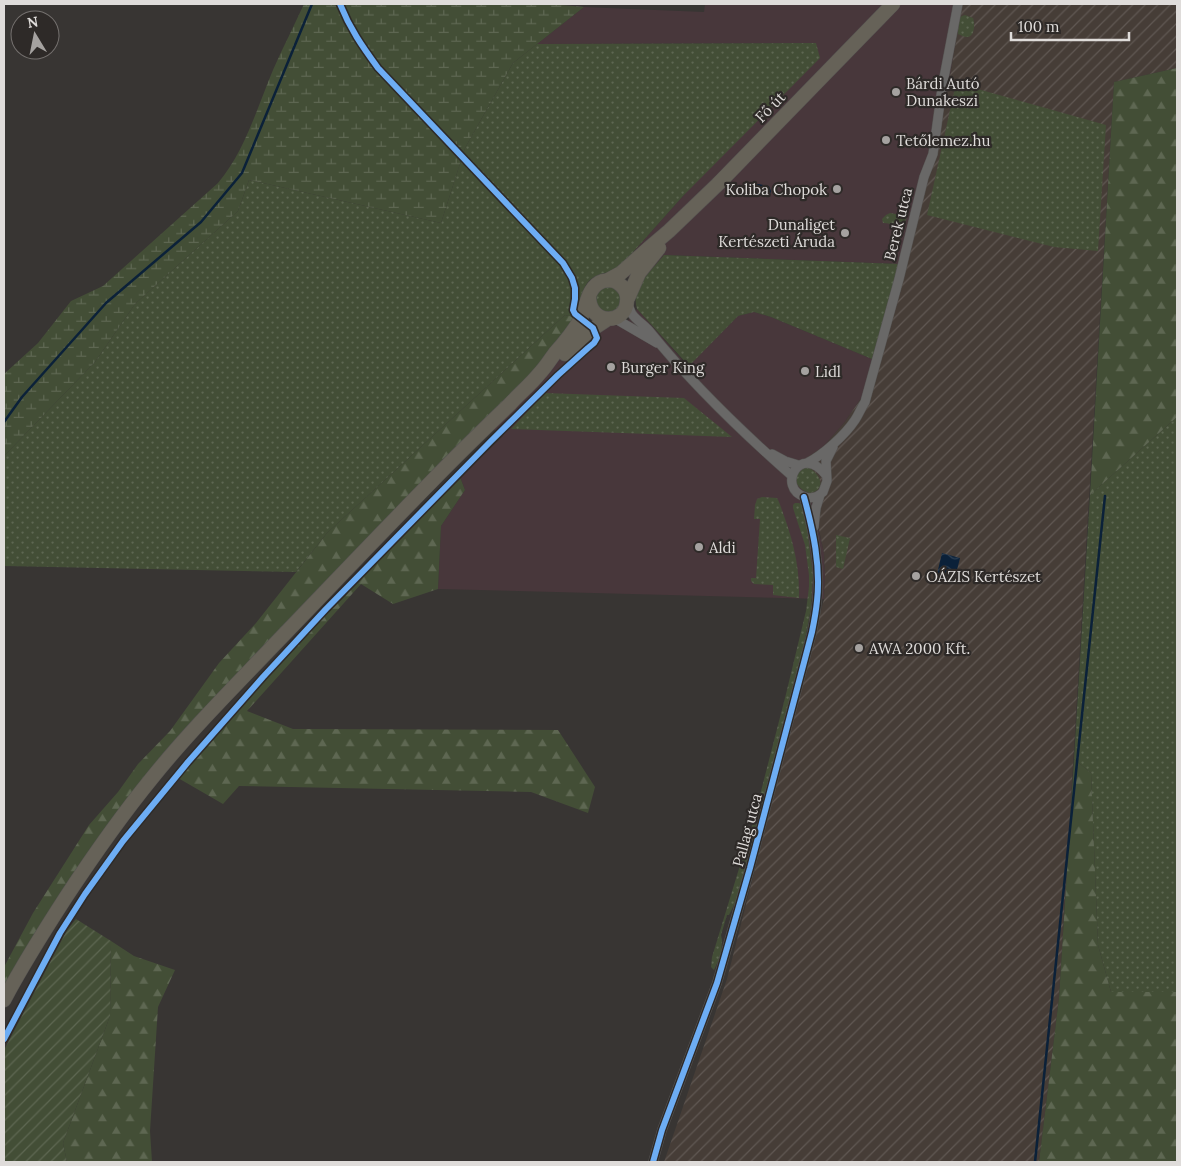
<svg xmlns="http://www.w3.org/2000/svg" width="1181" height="1166" viewBox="0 0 1181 1166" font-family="Lora,serif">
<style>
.commercial{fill:#48373b}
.industrial{fill:url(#industrial-furrows)}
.grass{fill:url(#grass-dots)}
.forest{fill:url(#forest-firs)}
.wetland{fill:url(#wetland-marsh)}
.garden{fill:url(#garden-furrows)}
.water{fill:url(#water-waves)}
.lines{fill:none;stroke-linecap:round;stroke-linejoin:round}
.stream{stroke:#0b2139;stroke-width:2.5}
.minor-casing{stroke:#555351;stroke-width:10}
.primary-casing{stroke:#555351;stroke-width:15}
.minor{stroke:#696867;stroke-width:9}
.primary{stroke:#666258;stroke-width:14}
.cycleway-casing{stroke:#2e2a28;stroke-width:9}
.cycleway{stroke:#6dadf4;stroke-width:6}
.poi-dot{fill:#a5a2a0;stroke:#2e2a28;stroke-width:2}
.labels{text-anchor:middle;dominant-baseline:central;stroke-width:4.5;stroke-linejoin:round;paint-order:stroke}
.poi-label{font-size:15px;fill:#dfdcda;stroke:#2e2a28;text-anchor:start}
.street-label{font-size:15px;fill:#dfdcda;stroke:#2e2a28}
</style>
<defs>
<pattern id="industrial-furrows" width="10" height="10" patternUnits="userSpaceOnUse" patternTransform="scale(1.25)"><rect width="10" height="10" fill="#463d37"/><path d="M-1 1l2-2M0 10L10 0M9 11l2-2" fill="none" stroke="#605853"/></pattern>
<pattern id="grass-dots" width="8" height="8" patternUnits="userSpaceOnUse" patternTransform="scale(1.25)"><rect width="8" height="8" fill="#434e36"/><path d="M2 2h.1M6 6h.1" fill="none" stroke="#5e6752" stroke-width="1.8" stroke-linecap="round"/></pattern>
<pattern id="forest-firs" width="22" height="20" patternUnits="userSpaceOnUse" patternTransform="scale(1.25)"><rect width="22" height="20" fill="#434e36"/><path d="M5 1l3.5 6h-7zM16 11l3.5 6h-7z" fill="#5e6752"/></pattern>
<pattern id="wetland-marsh" width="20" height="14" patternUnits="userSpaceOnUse" patternTransform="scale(1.25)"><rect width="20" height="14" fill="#434e36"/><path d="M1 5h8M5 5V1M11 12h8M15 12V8" fill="none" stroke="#5e6752"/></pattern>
<pattern id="garden-furrows" width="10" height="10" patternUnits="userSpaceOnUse" patternTransform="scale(1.25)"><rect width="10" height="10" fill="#434e36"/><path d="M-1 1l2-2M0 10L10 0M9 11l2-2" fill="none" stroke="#5e6752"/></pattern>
<pattern id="water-waves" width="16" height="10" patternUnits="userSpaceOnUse" patternTransform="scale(1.25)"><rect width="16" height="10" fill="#0b2139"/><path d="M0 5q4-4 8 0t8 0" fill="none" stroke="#2e4155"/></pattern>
</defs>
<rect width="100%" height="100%" fill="#383533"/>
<!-- commercial -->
<path class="commercial" d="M705,4h257l-11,67 -13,72 -38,121 -235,-9 -26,30 -21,-16 65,-73 133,-153 -279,1 47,-37 120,5z
M637,309l51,57 50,-50 16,-4 17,5 101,42 -4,20 -6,18 -18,26 -21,24 -8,6 -8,27 17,73 1,23 -1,23 -386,-10 3,-63 24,-36 -5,-13 43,-41 -19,-13 93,-105 23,10 4,-2 10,-1 9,2z"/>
<!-- industrial -->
<path class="industrial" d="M962,4h215v64l-63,14 -55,916 -20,164h-375l63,-183 97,-380 1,-23 -1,-23 -20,-94 19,-12 21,-24 18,-26 6,-18 4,-20 66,-216 13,-72z"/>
<!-- grass -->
<path class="grass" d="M965,15l8,3c2,5 2,19 -6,19 -3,0 -6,-2 -9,-3l1,-16 3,-2z
M816,43l4,15 -137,138 -65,73c-8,3 -17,4 -24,8 -13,7 -14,28 -17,41l-12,-3 -238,218 -31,39 -292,-6v-110l91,-94 40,-58 103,-93 11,-31 192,43 24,-75 48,-85 24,-19z
M956,83l150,42 -8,126 -44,-4 -127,-32z
M890,213l17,3 -10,34h-2l-1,-1c6,-15 8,-25 -11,-26l-1,-4 4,-4z
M664,255l236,9 -28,95 -101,-42 -17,-5 -16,4 -49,50 -52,-57c-7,-21 15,-39 27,-54z
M596 299a13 13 0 1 1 26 0a13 13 0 1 1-26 0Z
M545,393l139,5 48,39 -221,-8z
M1177,417v575h-66l-13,-47 -7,-172 -17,-14 16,-264z
M807,467c12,5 21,21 4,26 -7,-1 -16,-7 -15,-15 0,-2 3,-7 4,-9z
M762,497l15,1 2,4c12,32 21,60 20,96l-26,-3v-10l-19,-1 -3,-3v-3h5l4,-59h-6l1,-14 2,-6z
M795,503h4l3,2 3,7 8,63 -2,33 -9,47 -64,242 -9,18h-2l-6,20 1,5 -1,15 -7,15 -3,-3 1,-10 40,-131 34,-132 20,-83 3,-24v-12l-4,-30 -12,-37v-3z
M836,535l14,3 -7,31 -7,-2z"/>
<!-- forest -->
<path class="forest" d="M1177,68v349l-87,78 24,-413z
M565,315l12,3 -34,43 -357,367 -166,232 -16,25v-18l29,-54 56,-88 29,-33 20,-28 32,-33 49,-68 37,-40 71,-90z
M460,477l5,13 -24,36 -3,63 -45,15 -32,-20 -114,127 46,18 265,1 37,57 -7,26 -57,-21 -292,-6 -16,18 -45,-26 149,-167z
M1074,759l17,14 7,172 13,47h66v170h-138l20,-164z
M111,941l23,15 41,14 -17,37 -8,124 2,31h-85l-4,-19 47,-127z"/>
<!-- wetland -->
<path class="wetland" d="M304,4h246l34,3 -71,56 -48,85 -24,75 -192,-43 -11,31 -103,93 -40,58 -91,94v-82l34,-31 33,-42 32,-15 115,-103c27,-32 39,-75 55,-113 10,-23 21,-44 31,-66z"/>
<!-- garden -->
<path class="garden" d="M76,919l35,22 -1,75 -47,127 4,19h-63v-112l63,-120z"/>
<!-- water -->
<path class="water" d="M758,184l11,2 2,5 -1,4 -4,2 -10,-2 -2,-3 2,-7z
M942,553l18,5 -5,20 -18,-4z"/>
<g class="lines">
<!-- stream -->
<path class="stream" d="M4,422l18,-25 84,-94 95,-81 41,-49 70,-169
M1035,1162l70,-666"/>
<defs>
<path id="minor" d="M627,303c2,3 3,8 5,11 5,7 14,12 19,19 42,52 90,98 141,143
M614,318l43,25
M772,454l13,7 13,4
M807,463c16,-8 38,-28 48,-43 4,-6 6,-12 10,-18l34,-123 25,-102 9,-23 9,-66 16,-84
M826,475c-26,-33 -50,13 -21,22 6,2 13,0 18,-5l4,-11 -1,-20 7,-14
M814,527l2,-19 4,-13
M653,1162l9,-32 55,-147 33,-115 62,-236c2,-10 4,-20 5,-31 4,-35 -4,-71 -13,-104"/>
<path id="primary" d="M608,280l13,-7 28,-25 20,-17 49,-47 175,-180
M628,298l11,-25 20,-25
M565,354l23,-22 20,-13
M4,1000c19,-36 40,-69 62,-103 27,-41 55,-81 86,-119 37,-46 79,-88 120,-131 53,-55 106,-111 160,-166 25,-26 52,-52 78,-77 9,-10 20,-19 29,-30 6,-6 11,-14 16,-21 9,-10 18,-21 25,-33 7,-13 7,-34 23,-39 5,-1 11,-1 15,2 6,4 10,10 9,18 -1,24 -38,25 -38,-5"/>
</defs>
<!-- minor casing -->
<use href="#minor" class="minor-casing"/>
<!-- primary casing -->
<use href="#primary" class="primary-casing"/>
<!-- minor -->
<use href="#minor" class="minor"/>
<!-- primary -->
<use href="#primary" class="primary"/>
<defs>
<path id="cycleway" d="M4,1039l56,-106 25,-39 38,-53 65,-79 75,-85 63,-68 164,-167 68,-67 30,-27 6,-5 3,-5 -4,-10 -18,-14 -2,-4 2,-11v-11l-3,-10 -9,-15 -185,-195c-16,-22 -28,-39 -38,-64
M653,1162l9,-32 55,-147 33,-115 62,-236c2,-10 4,-20 5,-31 4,-35 -4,-71 -13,-104"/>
</defs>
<!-- cycleway casing -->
<use href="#cycleway" class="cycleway-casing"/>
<!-- cycleway -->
<use href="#cycleway" class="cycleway"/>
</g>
<!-- markers -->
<g class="poi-dot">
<circle cx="896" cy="92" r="5"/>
<circle cx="886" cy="140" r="5"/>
<circle cx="837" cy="189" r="5"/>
<circle cx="845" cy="233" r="5"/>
<circle cx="611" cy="367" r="5"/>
<circle cx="805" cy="371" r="5"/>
<circle cx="699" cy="547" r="5"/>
<circle cx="916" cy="576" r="5"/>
<circle cx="859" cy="648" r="5"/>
</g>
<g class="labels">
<!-- poi labels -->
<g class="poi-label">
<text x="906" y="83">Bárdi Autó<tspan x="906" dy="17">Dunakeszi</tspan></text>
<text x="896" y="140">Tetőlemez.hu</text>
<text x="827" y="189" text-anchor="end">Koliba Chopok</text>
<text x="835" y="224" text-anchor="end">Dunaliget<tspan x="835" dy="17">Kertészeti Áruda</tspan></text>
<text x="621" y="367">Burger King</text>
<text x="815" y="371">Lidl</text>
<text x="709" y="547">Aldi</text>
<text x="926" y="576">OÁZIS Kertészet</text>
<text x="869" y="648">AWA 2000 Kft.</text>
</g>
<!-- street labels -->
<g class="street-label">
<text transform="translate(770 107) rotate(-46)">Fő út</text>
<text transform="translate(898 224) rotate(-76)">Berek utca</text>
<text transform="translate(747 830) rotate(-75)">Pallag utca</text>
</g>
</g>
<!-- border -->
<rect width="1181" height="1166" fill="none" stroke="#dfdcda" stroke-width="10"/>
<!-- north arrow -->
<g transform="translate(35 35) rotate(350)"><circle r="24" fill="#2e2a28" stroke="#75716f"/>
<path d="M0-4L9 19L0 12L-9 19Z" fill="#a5a2a0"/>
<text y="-8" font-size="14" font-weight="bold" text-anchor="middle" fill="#dfdcda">N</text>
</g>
<!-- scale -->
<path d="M1011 32v8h118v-8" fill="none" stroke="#dfdcda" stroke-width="2.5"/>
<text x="1018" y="32" font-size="15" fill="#dfdcda" stroke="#2e2a28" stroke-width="4" paint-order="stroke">100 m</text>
</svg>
